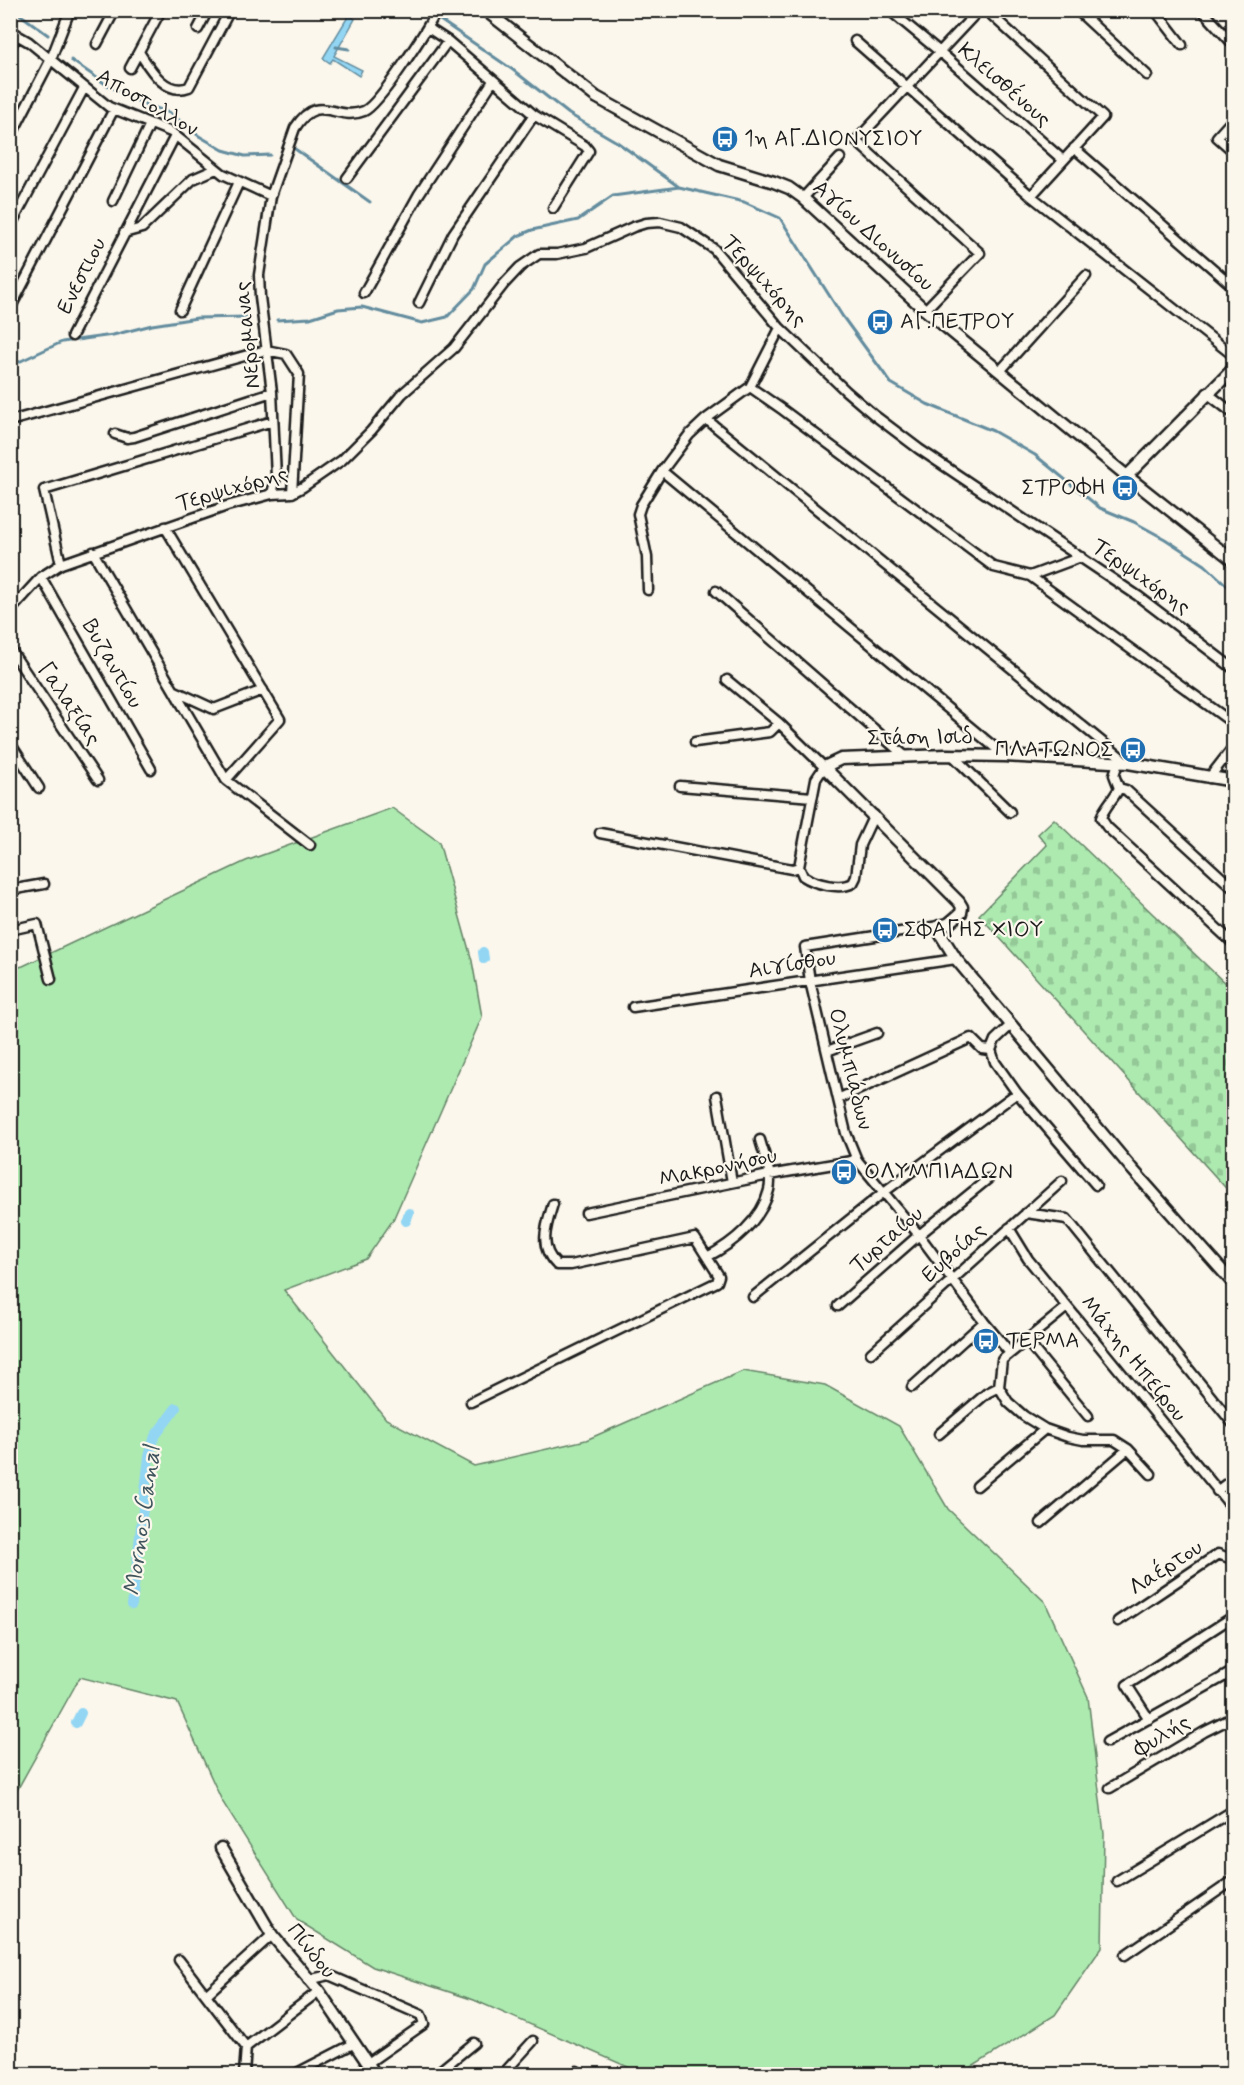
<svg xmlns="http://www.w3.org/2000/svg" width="1244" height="2085" viewBox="0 0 1244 2085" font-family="Mynerve,sans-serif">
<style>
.grass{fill:#adeab0;stroke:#648366;stroke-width:1.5}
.cemetery{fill:url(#cemetery-stones);stroke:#648366;stroke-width:1.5}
.water{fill:#92d6f4;stroke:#638c9e;stroke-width:1.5}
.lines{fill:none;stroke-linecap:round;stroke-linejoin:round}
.stream{stroke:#638c9e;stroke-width:3}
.canal{stroke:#92d6f4;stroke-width:10}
.minor-casing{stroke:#1c1c1c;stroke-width:13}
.tertiary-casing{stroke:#1c1c1c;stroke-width:15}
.minor{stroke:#fbf7ec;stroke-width:8}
.tertiary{stroke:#fbf7ec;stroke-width:10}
.labels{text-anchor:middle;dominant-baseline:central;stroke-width:4.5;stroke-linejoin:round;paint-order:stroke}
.street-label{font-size:22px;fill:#1c1c1c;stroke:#fbf7ec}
.poi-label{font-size:22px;fill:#1c1c1c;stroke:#fbf7ec;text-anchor:start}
.water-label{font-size:24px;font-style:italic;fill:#3f545d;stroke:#fbf7ec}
</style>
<defs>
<pattern id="cemetery-stones" width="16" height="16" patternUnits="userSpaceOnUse" patternTransform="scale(1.5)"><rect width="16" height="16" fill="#adeab0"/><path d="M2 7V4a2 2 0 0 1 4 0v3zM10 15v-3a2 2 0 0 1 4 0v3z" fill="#94c897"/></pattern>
</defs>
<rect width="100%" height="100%" fill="#fbf7ec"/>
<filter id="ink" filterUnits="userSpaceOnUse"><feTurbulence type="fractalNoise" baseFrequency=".0167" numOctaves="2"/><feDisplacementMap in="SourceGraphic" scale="12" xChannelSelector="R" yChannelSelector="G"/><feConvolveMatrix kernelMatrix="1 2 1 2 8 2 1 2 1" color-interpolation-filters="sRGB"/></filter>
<g filter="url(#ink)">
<!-- grass -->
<path class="grass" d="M392,808l47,34 33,119 10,56 -89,203 -27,39 -82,31 102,129 88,47 112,-26 157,-69 82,14 74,41 49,83 97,93 43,95 16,137 -2,113 -47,68 -94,59h-317l-170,-74 -101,-33 -76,-47 -75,-119 -45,-99 -97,-25 -69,124v-832l12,-3 223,-105z"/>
<!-- cemetery -->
<path class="cemetery" d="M1054,819l175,168h4v209l-254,-281 68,-70 -9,-11z"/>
<!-- water -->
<path class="water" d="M349,15l6,4 -21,37 28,14 -3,6 -26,-17 -3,4 -7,-5z"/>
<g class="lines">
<!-- stream -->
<path class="stream" d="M14,10l34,25
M440,20l73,50 56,44 48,28 62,45 65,15 36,16 63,99 48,66 36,21 66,27 42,24 65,53 34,14 31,17 40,26 29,27
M336,47l13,2
M71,60l36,25 34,18 29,10 29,23 24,14 22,6 25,-1
M295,149l75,53
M277,320l33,-2 28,-9 24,-2 60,16 25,-6 27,-28 11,-25 33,-28 14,-6 46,-10 35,-24 66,-9
M10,366l52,-24 51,-7 39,-10 45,-7 51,-1"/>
<!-- canal -->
<path class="canal" d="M483,952l1,7
M406,1221l3,-8
M132,1605l17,-149 6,-20 21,-28
M76,1723l5,-10"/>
<defs>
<path id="minor" d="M986,10l117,107 -72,79
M1077,10l70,65
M1155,10l27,35
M1202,10l32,35
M894,14l46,38 123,108
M428,28l20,13 86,74 51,31 4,5 -36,57
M198,29l10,-19
M10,31l19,11 80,65 62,25 52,42 48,22
M855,41l176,155 203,160
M97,44l18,-34
M10,48l7,-14
M139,52c11,17 26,44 50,35l41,-77
M130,68l31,-58
M1234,118l-17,19 17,15
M10,138l41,-79 19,-49
M1074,148l160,139
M347,178l101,-137
M803,198l37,-40
M113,201l37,-77
M10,227l74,-139
M124,233l18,-5 51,-49 23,-10
M364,293l55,-99 74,-113
M419,303l34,-69 81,-119
M10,309l104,-200
M180,310l59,-128
M925,310l55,-57 -124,-112 123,-131
M72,336l103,-200
M1000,371l86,-95
M750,387l30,-59
M1207,393l27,21
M706,419l422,344
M10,421l256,-71 20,4 13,20 -7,119
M115,434l12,4 7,-1 138,-45
M662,471l343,285
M272,494l4,-17 -4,-85 -12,-95 -1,-22 12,-79 24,-68c24,-38 41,-5 69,-17 16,-7 64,-83 73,-101
M165,527l115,192 -54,61
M93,552l133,228 84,65
M61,564l-17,-74 229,-69
M1030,576l204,148
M41,577l110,192
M648,590l-1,-33 -9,-43 3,-9 21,-34 27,-36 17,-16 44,-32 33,23 211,157 36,9 51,-19
M716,591l190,166
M10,611l31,-34 20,-13 166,-58 45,-12 20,-1 11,-6 39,-27 29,-29 31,-37 52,-46 50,-64 16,-17 19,-13h18l29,-6 47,-21 13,-4 14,-1 21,5 33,22 66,79 66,63 28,24 45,34 219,147 96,73
M10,649l88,131
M175,691l39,18 49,-19
M695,742l75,-10 9,-9
M10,743l29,45
M952,755l58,57
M1118,763l-4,12 5,13c-5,11 -15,19 -18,30l6,9 127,117
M1209,778l25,-32
M680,786l132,11
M1119,788l7,2 108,99
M600,833l192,36 7,-2 17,-88 8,-12 -45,-44 -52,-43
M799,867l4,9c12,8 37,14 50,7l3,-6 4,-32 14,-30
M10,890l34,-6
M939,926l-134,21 5,34 36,152 11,27 62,75 65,87 25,30
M10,930l27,-6 14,55
M633,1007l323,-48
M1011,1025l-16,15 -4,10 4,12 22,31 79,92
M827,1051l50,-18
M717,1096l15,86
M838,1099l133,-61 11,11 9,1
M586,1213l183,-38 88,-15
M1026,1213l41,6 167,206
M1009,1228l19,31 206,251
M707,1257c25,-13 55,-37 62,-67 4,-15 -5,-35 -9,-50
M753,1297l131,-105 133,-99
M838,1306l81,-71 69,-56
M1067,1307l-65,53 -3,27 9,15 16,14 21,13 23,8 15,3h31l14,9 23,25
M1026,1340l62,76
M871,1353l191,-172
M912,1387l72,-65
M471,1402l246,-120 2,-6 -24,-38 -124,27h-14c-19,-18 -11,-39 -4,-61
M939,1434l48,-41 12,-6
M977,1486l68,-57
M1217,1491l17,-13
M1041,1523l87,-74
M1118,1621l100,-67 11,4 5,5
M1149,1719l-22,-34 107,-69
M1107,1742l127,-71
M1110,1788l94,-56 30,-15
M1117,1881l117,-71
M1125,1955l109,-75
M179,1960l67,87 -2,27
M308,1980l21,-5 92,40 3,9 -56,39
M207,1994l65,-59
M246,2047l73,-56
M295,2074l60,-31
M436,2074l38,-31
M503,2074l30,-33
M574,2074l3,-3"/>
<path id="tertiary" d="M485,10l111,87 123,68 55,17 15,6 14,10 122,112 202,166 107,85
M1127,476l107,-108
M1234,781l-106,-18 -123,-7 -59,-1 -105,4 -17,8 135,135 3,5 -1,6 -13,11 -9,2 2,9 15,24 176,210 102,115
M221,1848l51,87 47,56 56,83"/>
</defs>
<!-- minor casing -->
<use href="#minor" class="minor-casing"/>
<!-- tertiary casing -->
<use href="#tertiary" class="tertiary-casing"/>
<!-- minor -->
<use href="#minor" class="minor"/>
<!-- tertiary -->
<use href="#tertiary" class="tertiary"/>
</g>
</g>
<!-- icons -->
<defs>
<symbol id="bus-disc" viewBox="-11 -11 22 22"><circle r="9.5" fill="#1f6fb2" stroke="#fbf7ec"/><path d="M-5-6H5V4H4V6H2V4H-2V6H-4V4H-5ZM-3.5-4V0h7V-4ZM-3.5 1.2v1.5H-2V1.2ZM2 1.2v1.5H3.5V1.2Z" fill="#fff"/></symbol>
</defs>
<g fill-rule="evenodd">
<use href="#bus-disc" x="710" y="124" width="30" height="30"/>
<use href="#bus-disc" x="865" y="307" width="30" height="30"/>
<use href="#bus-disc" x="1110" y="473" width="30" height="30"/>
<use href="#bus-disc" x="1118" y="735" width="30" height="30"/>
<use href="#bus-disc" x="870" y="915" width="30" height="30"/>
<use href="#bus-disc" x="829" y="1157" width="30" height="30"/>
<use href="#bus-disc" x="971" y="1326" width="30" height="30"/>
</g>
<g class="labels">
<!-- street labels -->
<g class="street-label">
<text transform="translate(1004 85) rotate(41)">Κλεισθένους</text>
<text transform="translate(147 103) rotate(30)">Αποστολλον</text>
<text transform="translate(873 236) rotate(42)">Αγίου Διονυσίου</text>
<text transform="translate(82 276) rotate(-63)">Ενεστιου</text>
<text transform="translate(764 281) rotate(48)">Τερψιχόρης</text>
<text transform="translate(248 335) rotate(-96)">Νερομανας</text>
<text transform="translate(232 489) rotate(-16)">Τερψιχόρης</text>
<text transform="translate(1141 577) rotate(35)">Τερψιχόρης</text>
<text transform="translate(112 664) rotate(60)">Βυζαντίου</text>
<text transform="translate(69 704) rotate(56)">Γαλαξίας</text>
<text transform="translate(920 738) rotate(-1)">Στάση Ισιδ</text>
<text transform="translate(792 965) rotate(-9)">Αιγίσθου</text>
<text transform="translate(850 1069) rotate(76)">Ολυμπιάδων</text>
<text transform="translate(718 1168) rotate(-12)">Μακρονήσου</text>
<text transform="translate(887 1240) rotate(-41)">Τυρταίου</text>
<text transform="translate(954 1253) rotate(-42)">Ευβοίας</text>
<text transform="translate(1133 1359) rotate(51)">Μάχης Ηπείρου</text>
<text transform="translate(1166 1568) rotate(-33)">Λαέρτου</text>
<text transform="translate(1162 1736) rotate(-31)">Φυλής</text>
<text transform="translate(311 1951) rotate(51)">Πίνδου</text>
</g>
<!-- poi labels -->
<g class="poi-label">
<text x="744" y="139">1η ΑΓ.ΔΙΟΝΥΣΙΟΥ</text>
<text x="900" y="322">ΑΓ.ΠΕΤΡΟΥ</text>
<text x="1106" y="488" text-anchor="end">ΣΤΡΟΦΗ</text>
<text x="1114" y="750" text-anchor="end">ΠΛΑΤΩΝΟΣ</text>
<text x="904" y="930">ΣΦΑΓΗΣ ΧΙΟΥ</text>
<text x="864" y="1172">ΟΛΥΜΠΙΑΔΩΝ</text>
<text x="1006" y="1341">ΤΕΡΜΑ</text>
</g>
<!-- water labels -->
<g class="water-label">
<text transform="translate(143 1521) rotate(-82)">Mornos Canal</text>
</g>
</g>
<!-- margin -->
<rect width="1244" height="2085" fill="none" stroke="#fbf7ec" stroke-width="36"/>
<rect x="18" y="18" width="1208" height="2049" fill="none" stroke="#1c1c1c" stroke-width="2" filter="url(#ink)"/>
</svg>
